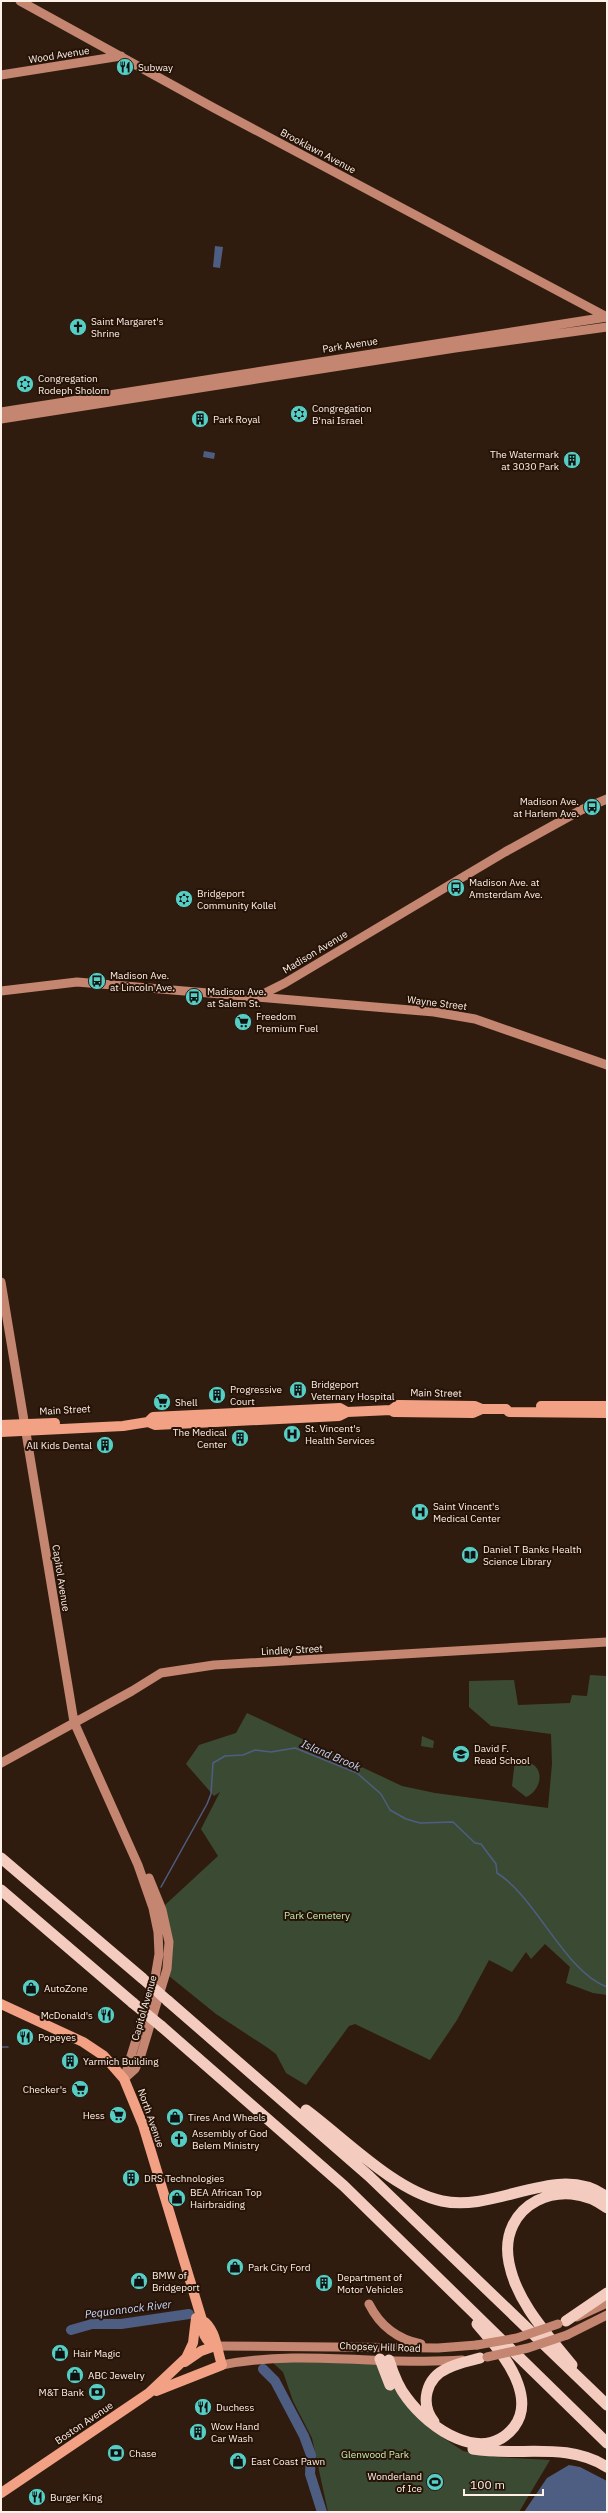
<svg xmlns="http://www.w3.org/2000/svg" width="608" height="2513" viewBox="0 0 608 2513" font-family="'IBM Plex Sans',sans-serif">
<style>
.green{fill:#3b4b33}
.water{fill:#4e5e83}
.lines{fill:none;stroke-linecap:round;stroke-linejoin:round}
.stream{stroke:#4e5e83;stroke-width:1.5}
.river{stroke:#4e5e83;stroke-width:10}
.secondary{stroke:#c48670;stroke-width:9}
.primary{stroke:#f2a185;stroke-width:10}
.highway{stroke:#f4ccbf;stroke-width:11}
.secondary-bridge{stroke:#c48670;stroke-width:9}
.highway-bridge{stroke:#f4ccbf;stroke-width:11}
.labels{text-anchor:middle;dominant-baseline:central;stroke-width:4;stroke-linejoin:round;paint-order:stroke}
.street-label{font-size:10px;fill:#fff1e8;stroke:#261307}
.poi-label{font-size:10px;fill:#fff1e8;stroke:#261307;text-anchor:start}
.park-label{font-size:10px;fill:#c5eeb1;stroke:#261307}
.water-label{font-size:11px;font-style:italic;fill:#c7d9ff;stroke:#261307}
</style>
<rect width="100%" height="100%" fill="#301c0f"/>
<!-- green -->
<path class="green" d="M590,1675l17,1v319l-14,-2 -27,-10 4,-16 -25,-23 -14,15 -5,-7 -14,20 -23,-12 -32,60 -27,40 -75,-36 -6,2 -43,59 -20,-12 -10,-19 -8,-6 -52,-34 -47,-38 3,-38 -7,-33 53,-49 -17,-27 19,-37 -6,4 -28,-32 13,-19 37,-12 11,-20 155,73 33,7 113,15 4,-44 -1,-30 -60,-8 -22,-19v-26l45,-1 4,25 52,-2 2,-8 15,1z
M422,1736l12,5 -1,7 -12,-2z
M521,1759c4,2 11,4 14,7 10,10 2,27 -9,31l-14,-11 3,-26z
M385,2359l25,50 20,20 33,22 32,6 55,3 -31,52h-191l-16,-74 -19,-37 -10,-29 -11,-10z"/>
<!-- water -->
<path class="water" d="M215,246l8,1 -3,21 -7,-1z
M204,451l11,2 -1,6 -11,-2z
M569,2465l11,2 27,14v31h-83l23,-34z"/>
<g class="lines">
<!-- stream -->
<path class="stream" d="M161,1887l46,-83 4,-10 2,-31 12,-7 18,-1 12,-5 16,2 24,-4 62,25 24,21 9,16 16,9 14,4 33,-1 22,21 6,1 15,20 1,9c39,24 68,99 110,114
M1,2047h7"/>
<!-- river -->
<path class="river" d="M71,2330l21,-6h29l68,-10
M263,2369l12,12 29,55 7,19 -1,19 12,38"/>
<!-- secondary -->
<path class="secondary" d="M20,1l194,107 393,209
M1,75l120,-19
M1,412l606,-95
M1,419l454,-71 152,-21
M1,991l76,-9 180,15 28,-14 220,-131 76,-42 26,-11
M257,997l177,15 41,7 132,46
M1,1282l73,440 64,143 15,43 5,24 1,22 -4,24 -31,101
M1,1763l131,-72 29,-18 53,-8 393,-23
M124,2079l11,-10 6,-14 26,-86 2,-27 -7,-32 -13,-32
M369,2304c11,22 28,35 52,40
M577,2317l30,-14
M567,2335l40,-20
M215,2346l223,2 39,-3
M222,2365c80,-16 160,1 240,-5"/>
<!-- primary -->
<path class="primary" d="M541,1406h66
M391,1410l7,-5 77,1 7,3
M148,1422l5,-5 187,-9 7,4
M1,1425l54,-2
M1,1432l122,-6 25,-4 7,3 184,-9 8,-4 44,-2 3,2 79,1 9,-4h24l3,3 98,1
M1,2004l82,38 21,14 20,23 19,46 59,195c-2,10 4,22 13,26
M185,2362l16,-11 14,-5
M156,2391l66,-26c-5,-14 -6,-37 -20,-45
M1,2493l148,-100 37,-35 7,-15 3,-25"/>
<!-- highway -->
<path class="highway" d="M1,1858l141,120
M1,1890l132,113
M168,2001l201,175 238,229
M161,2026l183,160 263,257
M306,2110c39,29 89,81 136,91 55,12 116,-40 165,-4
M566,2321l41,-28
M380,2359l10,26
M389,2360c4,13 9,27 18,38 22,30 76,68 107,29 10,-13 9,-29 4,-43 -8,-23 -26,-42 -41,-60
M572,2365c-25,-31 -55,-62 -63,-102 -12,-59 54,-89 98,-55
M434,2422c-14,-18 -9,-44 14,-54 10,-5 22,-7 32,-10
M473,2449c46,8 93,-8 134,18"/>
<!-- secondary-bridge -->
<path class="secondary-bridge" d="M477,2345l40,-7 41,-14
M487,2357l41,-9 39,-13"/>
<!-- highway-bridge -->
<path class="highway-bridge" d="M142,1978l26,23
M133,2003l28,23"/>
</g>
<!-- icons -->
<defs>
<symbol id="restaurant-disc" viewBox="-11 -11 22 22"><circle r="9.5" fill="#56cec4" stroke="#261307"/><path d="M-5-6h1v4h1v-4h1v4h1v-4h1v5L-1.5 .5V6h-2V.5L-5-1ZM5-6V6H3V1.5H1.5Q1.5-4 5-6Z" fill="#111"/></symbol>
<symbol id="church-disc" viewBox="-11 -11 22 22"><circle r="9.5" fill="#56cec4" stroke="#261307"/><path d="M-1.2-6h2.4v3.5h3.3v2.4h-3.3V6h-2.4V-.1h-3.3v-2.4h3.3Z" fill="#111"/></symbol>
<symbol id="synagogue-disc" viewBox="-11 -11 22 22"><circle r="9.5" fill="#56cec4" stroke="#261307"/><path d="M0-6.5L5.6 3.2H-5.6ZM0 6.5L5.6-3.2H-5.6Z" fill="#111"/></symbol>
<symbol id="building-disc" viewBox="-11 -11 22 22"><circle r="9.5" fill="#56cec4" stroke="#261307"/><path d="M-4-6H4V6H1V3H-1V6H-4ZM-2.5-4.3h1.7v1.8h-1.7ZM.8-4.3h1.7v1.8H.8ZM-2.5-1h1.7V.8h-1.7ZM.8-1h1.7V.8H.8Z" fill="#111"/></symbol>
<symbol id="bus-disc" viewBox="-11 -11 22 22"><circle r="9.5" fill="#56cec4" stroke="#261307"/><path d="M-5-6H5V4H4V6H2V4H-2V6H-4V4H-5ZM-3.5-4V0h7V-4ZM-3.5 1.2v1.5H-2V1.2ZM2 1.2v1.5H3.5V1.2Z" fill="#111"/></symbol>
<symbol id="supermarket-disc" viewBox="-11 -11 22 22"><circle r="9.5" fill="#56cec4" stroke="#261307"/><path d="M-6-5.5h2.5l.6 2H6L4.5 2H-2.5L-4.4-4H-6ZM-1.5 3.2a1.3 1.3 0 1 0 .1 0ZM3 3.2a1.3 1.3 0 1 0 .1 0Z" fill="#111"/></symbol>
<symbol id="hospital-disc" viewBox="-11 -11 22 22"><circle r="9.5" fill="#56cec4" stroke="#261307"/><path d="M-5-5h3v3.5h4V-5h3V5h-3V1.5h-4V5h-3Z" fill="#111"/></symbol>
<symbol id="library-disc" viewBox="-11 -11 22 22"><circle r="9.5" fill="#56cec4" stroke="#261307"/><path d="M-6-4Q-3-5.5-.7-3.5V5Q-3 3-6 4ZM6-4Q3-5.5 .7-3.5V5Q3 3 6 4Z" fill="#111"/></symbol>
<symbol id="school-disc" viewBox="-11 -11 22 22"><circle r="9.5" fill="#56cec4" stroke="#261307"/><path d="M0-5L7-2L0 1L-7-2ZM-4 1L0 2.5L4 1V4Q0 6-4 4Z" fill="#111"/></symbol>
<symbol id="shop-disc" viewBox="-11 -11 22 22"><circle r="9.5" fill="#56cec4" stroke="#261307"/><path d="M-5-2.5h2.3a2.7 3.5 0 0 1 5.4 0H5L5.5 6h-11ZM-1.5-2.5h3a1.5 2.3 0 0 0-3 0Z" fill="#111"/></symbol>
<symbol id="bank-disc" viewBox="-11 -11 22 22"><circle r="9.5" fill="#56cec4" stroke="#261307"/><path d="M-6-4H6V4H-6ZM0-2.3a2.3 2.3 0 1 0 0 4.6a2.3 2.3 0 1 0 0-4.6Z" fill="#111"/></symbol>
<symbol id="stadium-disc" viewBox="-11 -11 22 22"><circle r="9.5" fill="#56cec4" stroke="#261307"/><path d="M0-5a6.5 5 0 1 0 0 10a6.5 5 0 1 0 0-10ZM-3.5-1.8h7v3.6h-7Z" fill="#111"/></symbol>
</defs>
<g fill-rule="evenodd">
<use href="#restaurant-disc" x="115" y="57" width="20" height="20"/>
<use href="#church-disc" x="68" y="317" width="20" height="20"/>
<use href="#synagogue-disc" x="15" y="374" width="20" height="20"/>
<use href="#synagogue-disc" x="289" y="404" width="20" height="20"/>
<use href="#building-disc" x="190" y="409" width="20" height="20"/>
<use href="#building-disc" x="562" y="450" width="20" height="20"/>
<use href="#bus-disc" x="582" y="797" width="20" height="20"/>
<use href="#bus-disc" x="446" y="878" width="20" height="20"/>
<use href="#synagogue-disc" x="174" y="889" width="20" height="20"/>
<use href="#bus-disc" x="87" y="971" width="20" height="20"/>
<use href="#bus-disc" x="184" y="987" width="20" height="20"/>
<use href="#supermarket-disc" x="233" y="1012" width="20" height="20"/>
<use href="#building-disc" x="288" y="1380" width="20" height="20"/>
<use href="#building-disc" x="207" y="1385" width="20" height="20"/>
<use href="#supermarket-disc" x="152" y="1392" width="20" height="20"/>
<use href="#hospital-disc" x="282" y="1424" width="20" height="20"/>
<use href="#building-disc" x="230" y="1428" width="20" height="20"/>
<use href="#building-disc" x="95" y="1435" width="20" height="20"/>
<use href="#hospital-disc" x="410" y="1502" width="20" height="20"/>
<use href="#library-disc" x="460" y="1545" width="20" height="20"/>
<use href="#school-disc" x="451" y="1744" width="20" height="20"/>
<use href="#shop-disc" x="21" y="1978" width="20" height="20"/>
<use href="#restaurant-disc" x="96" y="2005" width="20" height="20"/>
<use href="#restaurant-disc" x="15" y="2027" width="20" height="20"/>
<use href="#building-disc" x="60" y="2051" width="20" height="20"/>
<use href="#supermarket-disc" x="70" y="2079" width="20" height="20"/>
<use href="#supermarket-disc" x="108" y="2105" width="20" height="20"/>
<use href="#shop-disc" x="165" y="2107" width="20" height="20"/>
<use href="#church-disc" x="169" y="2129" width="20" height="20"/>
<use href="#building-disc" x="121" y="2168" width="20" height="20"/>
<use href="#shop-disc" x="167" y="2188" width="20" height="20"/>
<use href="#shop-disc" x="225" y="2257" width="20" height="20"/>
<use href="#shop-disc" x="129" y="2271" width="20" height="20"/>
<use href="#building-disc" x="314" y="2273" width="20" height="20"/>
<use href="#shop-disc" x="50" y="2343" width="20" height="20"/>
<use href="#shop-disc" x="65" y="2365" width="20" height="20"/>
<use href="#bank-disc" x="87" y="2382" width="20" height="20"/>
<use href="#restaurant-disc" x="193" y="2397" width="20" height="20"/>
<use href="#building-disc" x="188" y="2422" width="20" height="20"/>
<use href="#bank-disc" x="106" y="2443" width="20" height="20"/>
<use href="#shop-disc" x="228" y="2451" width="20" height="20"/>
<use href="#stadium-disc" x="425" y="2472" width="20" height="20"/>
<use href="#restaurant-disc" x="27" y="2487" width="20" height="20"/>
</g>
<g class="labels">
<!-- street labels -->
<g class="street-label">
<text transform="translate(59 55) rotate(-9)">Wood Avenue</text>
<text transform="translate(318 151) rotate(28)">Brooklawn Avenue</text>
<text transform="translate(350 345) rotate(-9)">Park Avenue</text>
<text transform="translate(315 952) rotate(-31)">Madison Avenue</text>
<text transform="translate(437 1003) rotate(7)">Wayne Street</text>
<text transform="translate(436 1393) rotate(1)">Main Street</text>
<text transform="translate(65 1410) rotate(-3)">Main Street</text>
<text transform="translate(61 1578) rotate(81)">Capitol Avenue</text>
<text transform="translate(292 1650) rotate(-3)">Lindley Street</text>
<text transform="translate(144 2008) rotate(-74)">Capitol Avenue</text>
<text transform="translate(151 2118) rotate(71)">North Avenue</text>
<text transform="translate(380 2347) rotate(2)">Chopsey Hill Road</text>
<text transform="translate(84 2423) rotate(-34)">Boston Avenue</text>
</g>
<!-- poi labels -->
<g class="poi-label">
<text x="138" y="67">Subway</text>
<text x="91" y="321">Saint Margaret's<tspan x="91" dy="12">Shrine</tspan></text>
<text x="38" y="378">Congregation<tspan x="38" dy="12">Rodeph Sholom</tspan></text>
<text x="312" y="408">Congregation<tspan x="312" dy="12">B'nai Israel</tspan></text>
<text x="213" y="419">Park Royal</text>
<text x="559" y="454" text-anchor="end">The Watermark<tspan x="559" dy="12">at 3030 Park</tspan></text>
<text x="579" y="801" text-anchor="end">Madison Ave.<tspan x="579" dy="12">at Harlem Ave.</tspan></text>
<text x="469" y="882">Madison Ave. at<tspan x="469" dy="12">Amsterdam Ave.</tspan></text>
<text x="197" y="893">Bridgeport<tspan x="197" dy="12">Community Kollel</tspan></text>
<text x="110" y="975">Madison Ave.<tspan x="110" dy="12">at Lincoln Ave.</tspan></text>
<text x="207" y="991">Madison Ave.<tspan x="207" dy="12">at Salem St.</tspan></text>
<text x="256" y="1016">Freedom<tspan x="256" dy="12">Premium Fuel</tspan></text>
<text x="311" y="1384">Bridgeport<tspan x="311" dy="12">Veternary Hospital</tspan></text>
<text x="230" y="1389">Progressive<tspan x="230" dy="12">Court</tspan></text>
<text x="175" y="1402">Shell</text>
<text x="305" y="1428">St. Vincent's<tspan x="305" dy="12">Health Services</tspan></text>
<text x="227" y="1432" text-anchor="end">The Medical<tspan x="227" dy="12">Center</tspan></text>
<text x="92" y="1445" text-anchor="end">All Kids Dental</text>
<text x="433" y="1506">Saint Vincent's<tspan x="433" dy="12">Medical Center</tspan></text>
<text x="483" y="1549">Daniel T Banks Health<tspan x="483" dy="12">Science Library</tspan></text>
<text x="474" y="1748">David F.<tspan x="474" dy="12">Read School</tspan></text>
<text x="44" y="1988">AutoZone</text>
<text x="93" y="2015" text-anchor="end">McDonald's</text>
<text x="38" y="2037">Popeyes</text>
<text x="83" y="2061">Yarmich Building</text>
<text x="67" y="2089" text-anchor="end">Checker's</text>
<text x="105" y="2115" text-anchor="end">Hess</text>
<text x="188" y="2117">Tires And Wheels</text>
<text x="192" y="2133">Assembly of God<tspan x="192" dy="12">Belem Ministry</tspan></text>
<text x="144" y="2178">DRS Technologies</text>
<text x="190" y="2192">BEA African Top<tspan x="190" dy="12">Hairbraiding</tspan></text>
<text x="248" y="2267">Park City Ford</text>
<text x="152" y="2275">BMW of<tspan x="152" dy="12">Bridgeport</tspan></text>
<text x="337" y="2277">Department of<tspan x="337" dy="12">Motor Vehicles</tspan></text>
<text x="73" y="2353">Hair Magic</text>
<text x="88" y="2375">ABC Jewelry</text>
<text x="84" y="2392" text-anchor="end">M&amp;T Bank</text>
<text x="216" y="2407">Duchess</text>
<text x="211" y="2426">Wow Hand<tspan x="211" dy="12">Car Wash</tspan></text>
<text x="129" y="2453">Chase</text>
<text x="251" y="2461">East Coast Pawn</text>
<text x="422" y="2476" text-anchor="end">Wonderland<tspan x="422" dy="12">of Ice</tspan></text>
<text x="50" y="2497">Burger King</text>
</g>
<!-- park labels -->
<g class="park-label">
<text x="317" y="1915">Park Cemetery</text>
<text x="375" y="2454">Glenwood Park</text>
</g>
<!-- water labels -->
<g class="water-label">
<text transform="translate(331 1755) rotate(23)">Island Brook</text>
<text transform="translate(128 2309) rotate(-7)">Pequonnock River</text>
</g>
</g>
<!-- border -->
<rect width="608" height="2513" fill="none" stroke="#fff1e8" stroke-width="4"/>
<!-- scale -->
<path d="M464 2489v6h79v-6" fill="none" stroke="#fff1e8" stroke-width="2"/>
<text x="470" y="2489" font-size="12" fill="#fff1e8" stroke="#261307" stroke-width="3" paint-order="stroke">100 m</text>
</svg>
